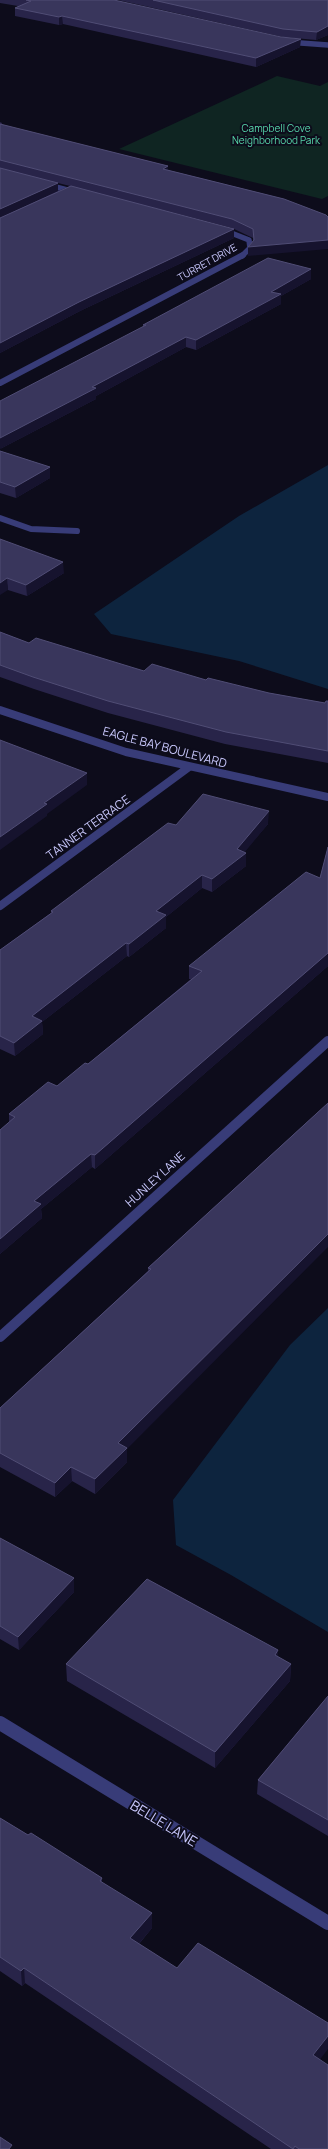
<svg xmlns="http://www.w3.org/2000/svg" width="328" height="2149" viewBox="0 0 328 2149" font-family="Manrope,sans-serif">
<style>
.green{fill:#0f2522}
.water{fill:#0d243e}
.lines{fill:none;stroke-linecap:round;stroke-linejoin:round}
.minor-far4{stroke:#383c78;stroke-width:5.5}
.minor-far3{stroke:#383c78;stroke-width:6}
.minor-far2{stroke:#383c78;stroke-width:8}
.minor-far1{stroke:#383c78;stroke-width:10}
.minor{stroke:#383c78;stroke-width:14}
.wall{fill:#282449;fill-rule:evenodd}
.shaded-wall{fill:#16132e}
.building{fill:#39365c;stroke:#504d75}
.labels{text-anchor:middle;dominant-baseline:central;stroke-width:4;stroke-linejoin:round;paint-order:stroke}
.far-park-label{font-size:10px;fill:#58d9ac;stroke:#0d0c1b}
.far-street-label{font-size:10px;fill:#c9c8fd;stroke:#0d0c1b}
.street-label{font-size:12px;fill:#c9c8fd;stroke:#0d0c1b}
.near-street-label{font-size:14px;fill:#c9c8fd;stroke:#0d0c1b}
</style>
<rect width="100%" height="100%" fill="#0d0c1b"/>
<!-- green -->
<path class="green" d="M277,76l43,10 8,-4v114l-6,3 -203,-50z"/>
<!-- water -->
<path class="water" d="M328,465v224l-89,-28 -128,-27 -17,-20 145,-98z
M328,1308v324l-97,-57 -55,-30 -3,-45 117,-155z"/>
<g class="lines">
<!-- minor-far4 -->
<path class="minor-far4" d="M287,42l41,3
M44,184l31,8
M221,229l28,11 1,8 -8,8"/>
<!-- minor-far3 -->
<path class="minor-far3" d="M0,383l243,-128
M0,518l31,11 46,2"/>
<!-- minor-far2 -->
<path class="minor-far2" d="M0,710l126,42 202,45
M0,906l189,-139"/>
<!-- minor-far1 -->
<path class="minor-far1" d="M0,1337l328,-296"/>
<!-- minor -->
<path class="minor" d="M0,1723l328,200"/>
</g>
<!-- wall -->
<path class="wall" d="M0,0h114l186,47 -44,20 -193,-43 -4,1 -44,-9v-8l3,-2 -18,-3z
M118,0h210v35l-12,5 -33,-3z
M0,122l2,1v2l166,41v4l116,29 -36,57v-9l5,-6v-3l-21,-10 -80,-21 82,22v9l-154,73 -80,42zM58,183l12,3 -12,5z
M311,269v10l-30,17v8l-85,46 -10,-3 -90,49v3l-96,50 143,-122v-2z
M0,451l50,16v11l-34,20 -16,-5z
M0,539l64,34 -37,23 -19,-6z
M0,632l29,11 115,28 62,9 63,13 56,10 3,-2v62l-103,-19 -117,-31 -74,-24 -34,-12z
M268,824l-24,28 2,1v13l-34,26 -10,-4 -36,29v11l-37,29 -2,-1 -85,66 1,12 -28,22 -15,-7v-99l51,-37v-2l125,-86z
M328,847v119l-233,203 -3,-2 -51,42 1,9 -42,36v-124l9,-8v-8l48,-28 31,-22 103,-85h-2v-13l131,-88z
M328,1103l-201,346v13l-32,32 -23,-13 -17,16 -55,-30v-59l148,-137v-3z
M0,1538l74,54 -55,58 -19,-11z
M278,1657l13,7 -1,17 -75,87 -148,-87 -1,-17z
M328,1696v140l-71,-42 1,-14z
M0,1818l28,17 74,43v4l50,46 -13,16 181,116 8,89h-57l-246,-166 -3,3 -22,-15z"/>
<!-- shaded-wall -->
<path class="shaded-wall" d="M62,16l1,8 -4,1v-8z
M328,26v9l-12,5 1,-8z
M301,39l-1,8 -44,20v-9z
M168,166v9l-5,-6z
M58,183v8l-58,27v-9z
M234,229v9l-154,73 -80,42v-10l79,-41z
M328,240v9l-80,7v-9z
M311,269v10l-30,17v8l-85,46v-10l75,-48z
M186,337v10l-90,49v3l-96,50v-11l92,-51z
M50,467v11l-34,20 -1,-11z
M63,562l1,11 -37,23 -1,-11z
M7,578l1,12 -8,5v-12z
M87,773v12l-40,29v2l-47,34v-13l44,-34z
M269,811l-1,13 -28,34 6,-5v13l-34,26v-13l25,-30z
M202,875v13l-36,29v11l-37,29v-13l27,-33z
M126,943l1,13 -85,66 1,12 -28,22 -1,-13 18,-27z
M328,953v13l-233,203v-14z
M91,1154l1,13 -51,42 1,9 -42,36v-15l34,-38z
M328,1234v13l-201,202v13l-32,32v-15l23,-36z
M71,1467l1,14 -17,16v-14z
M74,1578v14l-55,58 -1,-13z
M278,1650v17l-3,-12z
M291,1664l-1,17 -75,87v-16z
M152,1913v15l-21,25 -1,-15z
M24,1968l1,15 -3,3 -1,-15z
M328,2036v13l-16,21 1,-15z"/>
<!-- building -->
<path class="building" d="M26,0h88l167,37 20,2 -45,19 -194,-42 -3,1 -44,-9 16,-7z
M153,0h175v26l-11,6 -34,-3z
M0,124l168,42 -5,3 121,30 42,16 2,2v23l-80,7 6,-7 -1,-11 -21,-10 -232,-59z
M0,168l58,15 -58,26z
M71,186l163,43 -155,73 -79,41v-125z
M268,258l43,11 -40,23 10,2 -85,46 -10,-3 -94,50 4,1 -96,50v-37l146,-76h-3z
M0,451l50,16 -35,20 -15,-5z
M0,539l63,23 -37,23 -19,-7 -7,5z
M0,632l29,11 7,-5 108,33 8,-7 54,16 2,-2 61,15 56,10 1,-2h2v50l-102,-19 -118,-31 -75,-24 -33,-12z
M0,740l87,33 -43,30 3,1 -47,33z
M203,794l66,17 -32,38 9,4 -34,26 -10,-4 -46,36 10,4 -37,29 -3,-1 -94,73 10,5 -28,22 -14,-7v-86l53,-38 -2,-1 117,-88 8,2z
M328,847v106l-233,202 -4,-1 -57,47 7,3 -41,35v-109l15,-13 -6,-3 39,-32 9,4 28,-23 3,1 114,-93 -13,-5 117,-94 14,6z
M328,1103v131l-210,209 9,5 -32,31 -24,-12 -16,16 -55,-30v-45l151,-139 -3,-1z
M0,1538l74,40 -56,59 -18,-11z
M147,1579l131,71 -3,5 16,9 -76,88 -149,-88z
M328,1696v124l-70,-40z
M0,1818l28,17 3,-2 71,45 -2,3 52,32 -22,25 47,30 21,-25 130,80v13l-15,19 15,10v84h-29l-4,-3 -2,3 -269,-181 -3,3 -21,-14z
M0,2137l12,8 -3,4h-9z"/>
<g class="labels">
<!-- far-park labels -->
<g class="far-park-label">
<text x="276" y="128">Campbell Cove<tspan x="276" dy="12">Neighborhood Park</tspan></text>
</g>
<!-- far-street labels -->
<g class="far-street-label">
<text transform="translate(207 262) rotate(-29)">TURRET DRIVE</text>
</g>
<!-- street labels -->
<g class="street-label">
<text transform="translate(165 747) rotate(15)">EAGLE BAY BOULEVARD</text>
<text transform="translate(88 827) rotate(-36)">TANNER TERRACE</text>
<text transform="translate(155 1179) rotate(-42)">HUNLEY LANE</text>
</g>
<!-- near-street labels -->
<g class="near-street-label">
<text transform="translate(164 1823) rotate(31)">BELLE LANE</text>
</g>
</g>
</svg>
